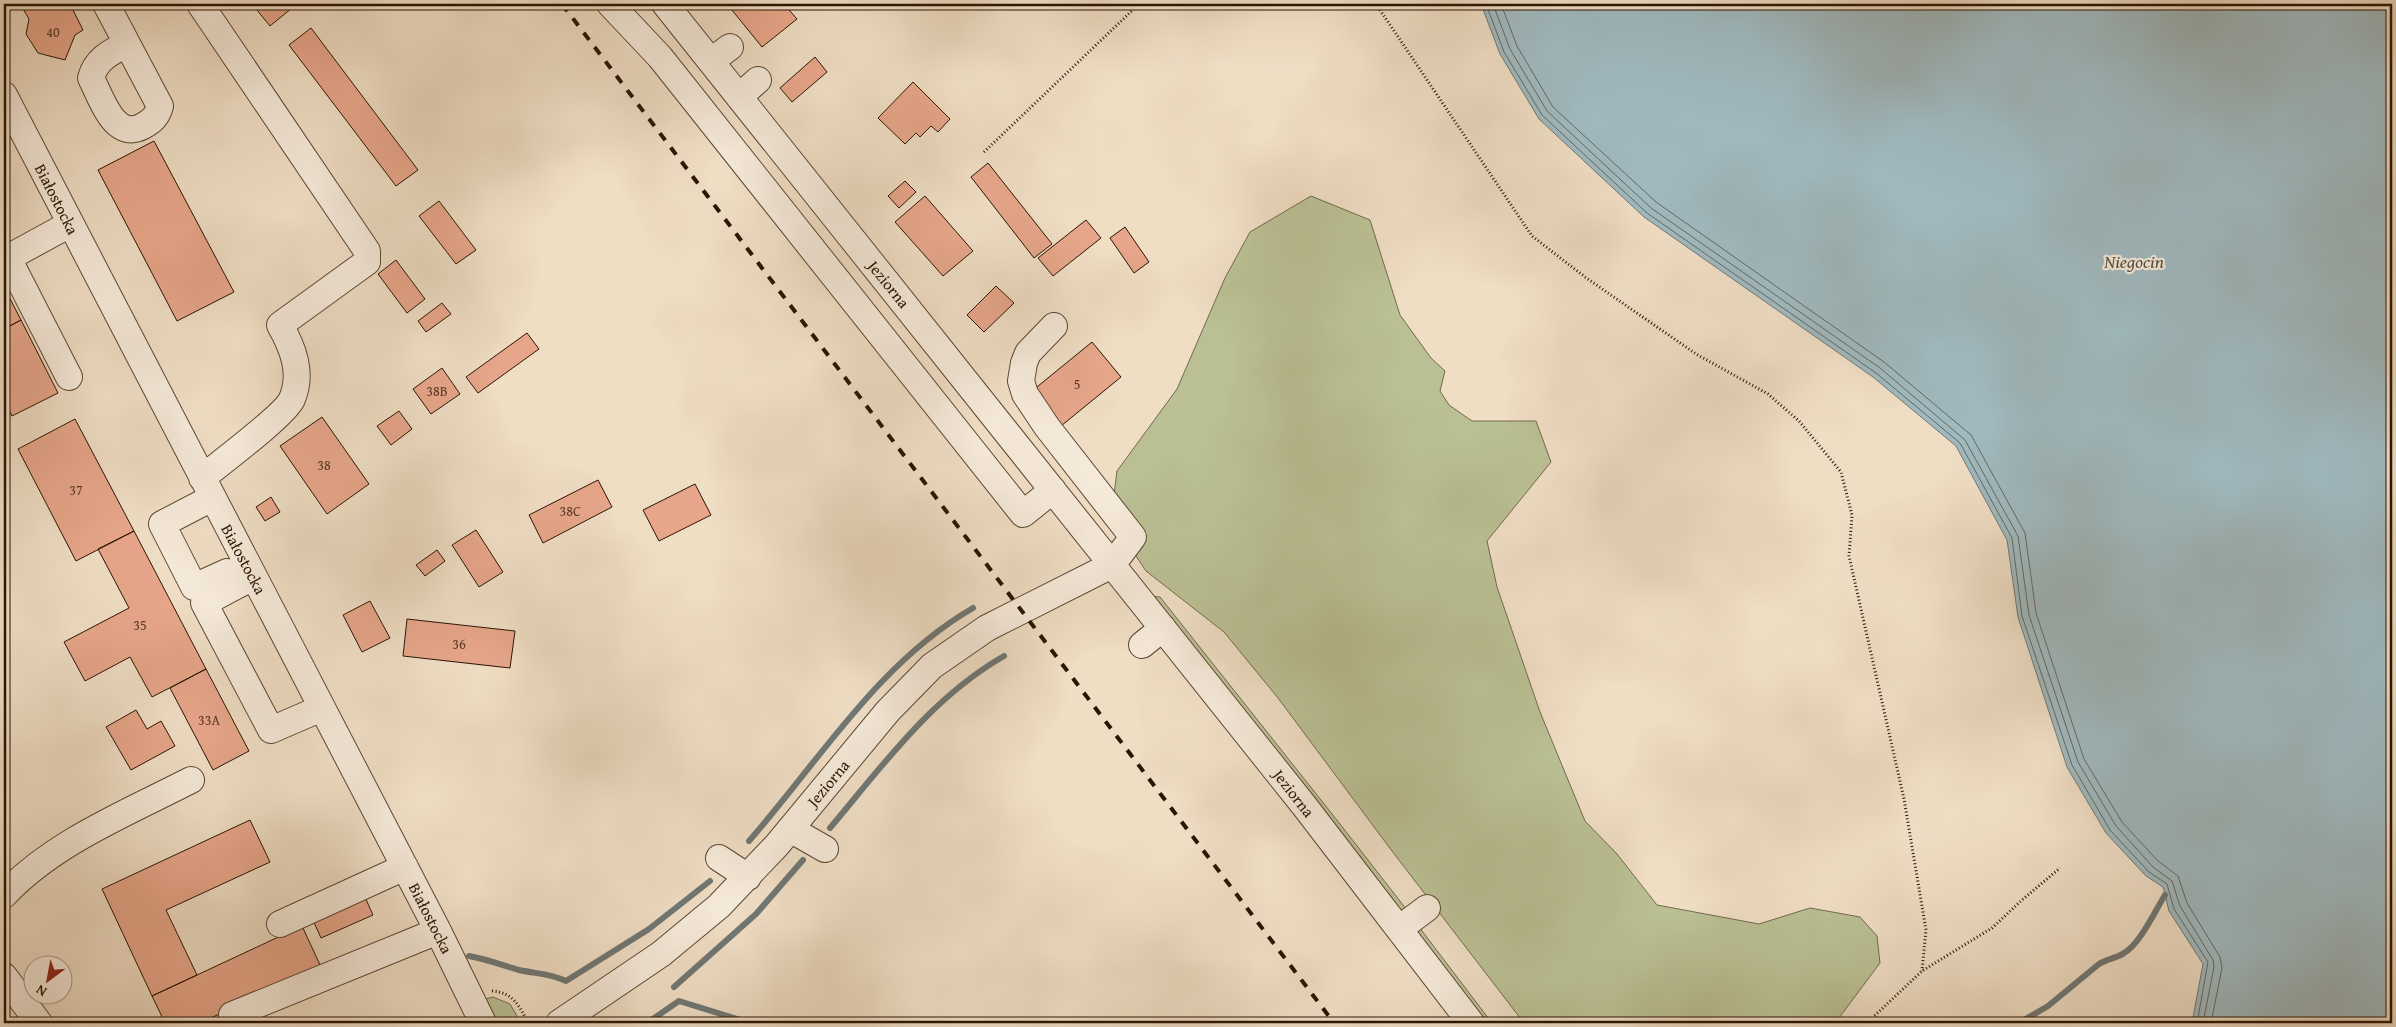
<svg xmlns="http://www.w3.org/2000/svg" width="2396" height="1027" viewBox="0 0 2396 1027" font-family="'Gentium Book Plus',serif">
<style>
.green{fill:#bac094;stroke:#726a4c}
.water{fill:#9fb9bf;stroke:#707774}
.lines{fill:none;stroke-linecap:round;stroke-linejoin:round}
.shore{stroke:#646761;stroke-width:1}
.stream{stroke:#707774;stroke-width:6}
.building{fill:#e7a68a;stroke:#2a1503}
.minor-casing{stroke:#5b4733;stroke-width:28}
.path{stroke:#2a1503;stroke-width:3;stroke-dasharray:1 2.5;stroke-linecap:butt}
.minor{stroke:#f5e9d9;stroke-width:26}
.rail{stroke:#2a1503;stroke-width:4;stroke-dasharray:9 9;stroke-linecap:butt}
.labels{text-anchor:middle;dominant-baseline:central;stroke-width:4.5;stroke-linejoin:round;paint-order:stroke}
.number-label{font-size:14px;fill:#593925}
.street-label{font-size:16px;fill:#2a1503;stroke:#f5e9d9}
.water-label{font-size:18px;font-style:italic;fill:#534e45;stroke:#f5e9d9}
</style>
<rect width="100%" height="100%" fill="#efddc4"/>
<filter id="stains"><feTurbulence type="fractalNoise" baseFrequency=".004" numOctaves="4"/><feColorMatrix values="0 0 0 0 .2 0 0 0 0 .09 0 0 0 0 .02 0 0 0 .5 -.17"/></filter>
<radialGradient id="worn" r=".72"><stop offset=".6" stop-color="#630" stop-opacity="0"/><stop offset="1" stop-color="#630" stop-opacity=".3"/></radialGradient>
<!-- green -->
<path class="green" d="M1311,196l59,24 30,95 31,43 14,13 -5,20 9,14 23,16h64l15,41 -64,79 10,46 43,125 45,109 32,33 40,51 102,19 51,-16 50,9 17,19 3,27 -41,55 -9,5h-306l-132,-172 -114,-153 -54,-66 -78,-61 -35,-52 6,-48 60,-82 48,-111 25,-46z
M1149,596l11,1 180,227 70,90 -8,3z
M1416,923l76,100h-9l-71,-93z
M493,997l17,7 11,19h-26l-13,-23z"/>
<!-- water -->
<path class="water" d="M1481,4h911v1019h-200l11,-59 -34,-53 -6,-24 -17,-11 -40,-43 -39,-66 -49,-150 -11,-77 -51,-94 -83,-69 -229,-160 -105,-98 -39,-65z"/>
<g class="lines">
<!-- shore -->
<path class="shore" d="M1486,4l18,48 38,63 105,98 229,160 84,70 52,95 10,78 50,149 38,65 39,42 18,12 7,25 34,53 -11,61
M1493,4l17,45 37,62 104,97 229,160 85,72 53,96 11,79 49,147 38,64 37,41 19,14 8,25 33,54 1,7 -11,56
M1501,4l16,42 36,61 103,95 228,160 87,73 54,98 11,80 48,146 38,63 36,39 20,15 9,27 33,54 2,11 -11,55"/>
<!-- stream -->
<path class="stream" d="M830,828c53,-63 101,-130 174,-172
M749,841c71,-81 129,-178 224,-233
M469,956c17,3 33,9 50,14 18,4 30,3 47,11l83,-52 61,-48
M674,987l82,-73 47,-54
M647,1023l32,-22 71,22
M819,1023l8,-2 5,2
M2019,1023l29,-17 51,-42c8,-5 18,-6 25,-11 16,-9 31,-42 41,-58"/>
</g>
<!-- building -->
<path class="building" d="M20,4h50l13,26 -8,5 -10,25 -27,-7 -12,-19 3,-15z
M252,4h37l3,4 -22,18z
M727,4h57l13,15 -35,28z
M311,28l107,142 -22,16 -107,-141z
M815,57l12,15 -35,30 -12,-14z
M913,82l37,37 -12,13 -7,-6 -11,11 -4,-4 -11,11 -27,-26z
M154,141l80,151 -57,29 -79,-151z
M988,163l64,81 -18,14 -63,-81z
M905,181l11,11 -17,16 -11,-12z
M925,196l48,55 -30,25 -48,-54z
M439,201l37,49 -20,14 -37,-48z
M1086,220l15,18 -48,38 -15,-18z
M1125,227l24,35 -15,11 -24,-35z
M396,260l29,39 -18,14 -29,-39z
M996,286l18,17 -30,29 -17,-17z
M4,287l17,33 -17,9z
M442,303l9,11 -25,18 -8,-11z
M21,320l37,73 -46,23 -8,-17v-70z
M527,333l12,16 -61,44 -12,-16z
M1092,342l29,35 -60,49 -29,-35z
M442,368l18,26 -29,20 -18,-25z
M399,411l13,18 -21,16 -14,-19z
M322,417l47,67 -42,30 -47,-68z
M75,419l59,112 -58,30 -58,-112z
M598,480l14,27 -69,36 -14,-28z
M695,484l16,31 -52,26 -16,-31z
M271,497l9,15 -15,9 -9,-14z
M476,530l27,42 -24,15 -27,-42z
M134,531l72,138 -54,28 -22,-40 -45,24 -21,-39 65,-34 -31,-59z
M437,550l8,11 -20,15 -9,-11z
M370,601l20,37 -28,14 -19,-37z
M407,619l108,12 -5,37 -107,-12z
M206,669l43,82 -36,19 -43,-82z
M136,710l11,19 14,-8 14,25 -44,24 -25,-43z
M250,820l20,42 -104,48 31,65 -45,21 -50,-107z
M364,895l9,20 -52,23 -9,-20z
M302,926l19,41 -121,56h-35l-13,-27z"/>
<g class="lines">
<defs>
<path id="minor" d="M106,4l54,102c-3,11 -8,15 -17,20 -29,16 -42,-29 -52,-48 5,-19 20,-26 36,-34
M200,4l167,247v11l-87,63c13,23 23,48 12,74 -7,16 -73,65 -90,79
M610,4l50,53 363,457 30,-24
M665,4l641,804 165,215
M711,61l19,-14
M4,95l434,836 45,92
M739,97l19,-17
M8,258l61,119
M4,260l66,-36
M212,498l-50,26 32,63 33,-15
M253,577l-49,26 67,127 51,-22
M1142,645l21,-17
M790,829l35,20
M719,858l29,19
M4,895c50,-53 123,-82 187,-115
M280,924l125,-57
M1399,929l28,-21
M4,976l35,47
M232,1015l206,-84
M559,1023l102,-69 58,-48 58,-61 111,-134 44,-45 55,-38 125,-63 21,-28 -86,-110 -22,-33 -4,-13 3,-18 4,-10 26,-27"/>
</defs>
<!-- minor casing -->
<use href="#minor" class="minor-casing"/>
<!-- path -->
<path class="path" d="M1376,4l156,232 53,41 111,77 72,40 31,27 42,51 11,43 -3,41 55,243 22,131 -4,41
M984,152l155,-148
M492,991c21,1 28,16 36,32
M1867,1023l55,-52 70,-43 30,-28 38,-32"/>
<!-- minor -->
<use href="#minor" class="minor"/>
<!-- rail -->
<path class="rail" d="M562,4l772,1019"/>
</g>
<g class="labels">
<!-- number labels -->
<g class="number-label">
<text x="53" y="32">40</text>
<text x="1077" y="384">5</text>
<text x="437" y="391">38B</text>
<text x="324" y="465">38</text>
<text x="76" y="490">37</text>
<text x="570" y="511">38C</text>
<text x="140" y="625">35</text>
<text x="459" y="644">36</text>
<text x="209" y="720">33A</text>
</g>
<!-- street labels -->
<g class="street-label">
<text transform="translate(57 199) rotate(63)">Białostocka</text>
<text transform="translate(889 284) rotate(51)">Jeziorna</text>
<text transform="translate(244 559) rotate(62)">Białostocka</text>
<text transform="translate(828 783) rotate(-50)">Jeziorna</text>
<text transform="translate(1294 793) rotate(52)">Jeziorna</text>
<text transform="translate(431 918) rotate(63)">Białostocka</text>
</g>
<!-- water labels -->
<g class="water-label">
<text x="2134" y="261">Niegocin</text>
</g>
</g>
<!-- margin -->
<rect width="2396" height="1027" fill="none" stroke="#efddc4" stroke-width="20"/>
<rect x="5" y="5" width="2386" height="1017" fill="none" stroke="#2a1503" stroke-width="2.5"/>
<rect x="10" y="10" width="2376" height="1007" fill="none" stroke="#2a1503"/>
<!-- north arrow -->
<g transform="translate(48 980) rotate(212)"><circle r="24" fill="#f5e9d9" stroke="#a49483"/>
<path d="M0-4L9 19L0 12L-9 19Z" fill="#8f2418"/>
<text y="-8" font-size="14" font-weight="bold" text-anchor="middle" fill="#2a1503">N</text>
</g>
<rect width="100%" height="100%" filter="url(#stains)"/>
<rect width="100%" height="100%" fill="url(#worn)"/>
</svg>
